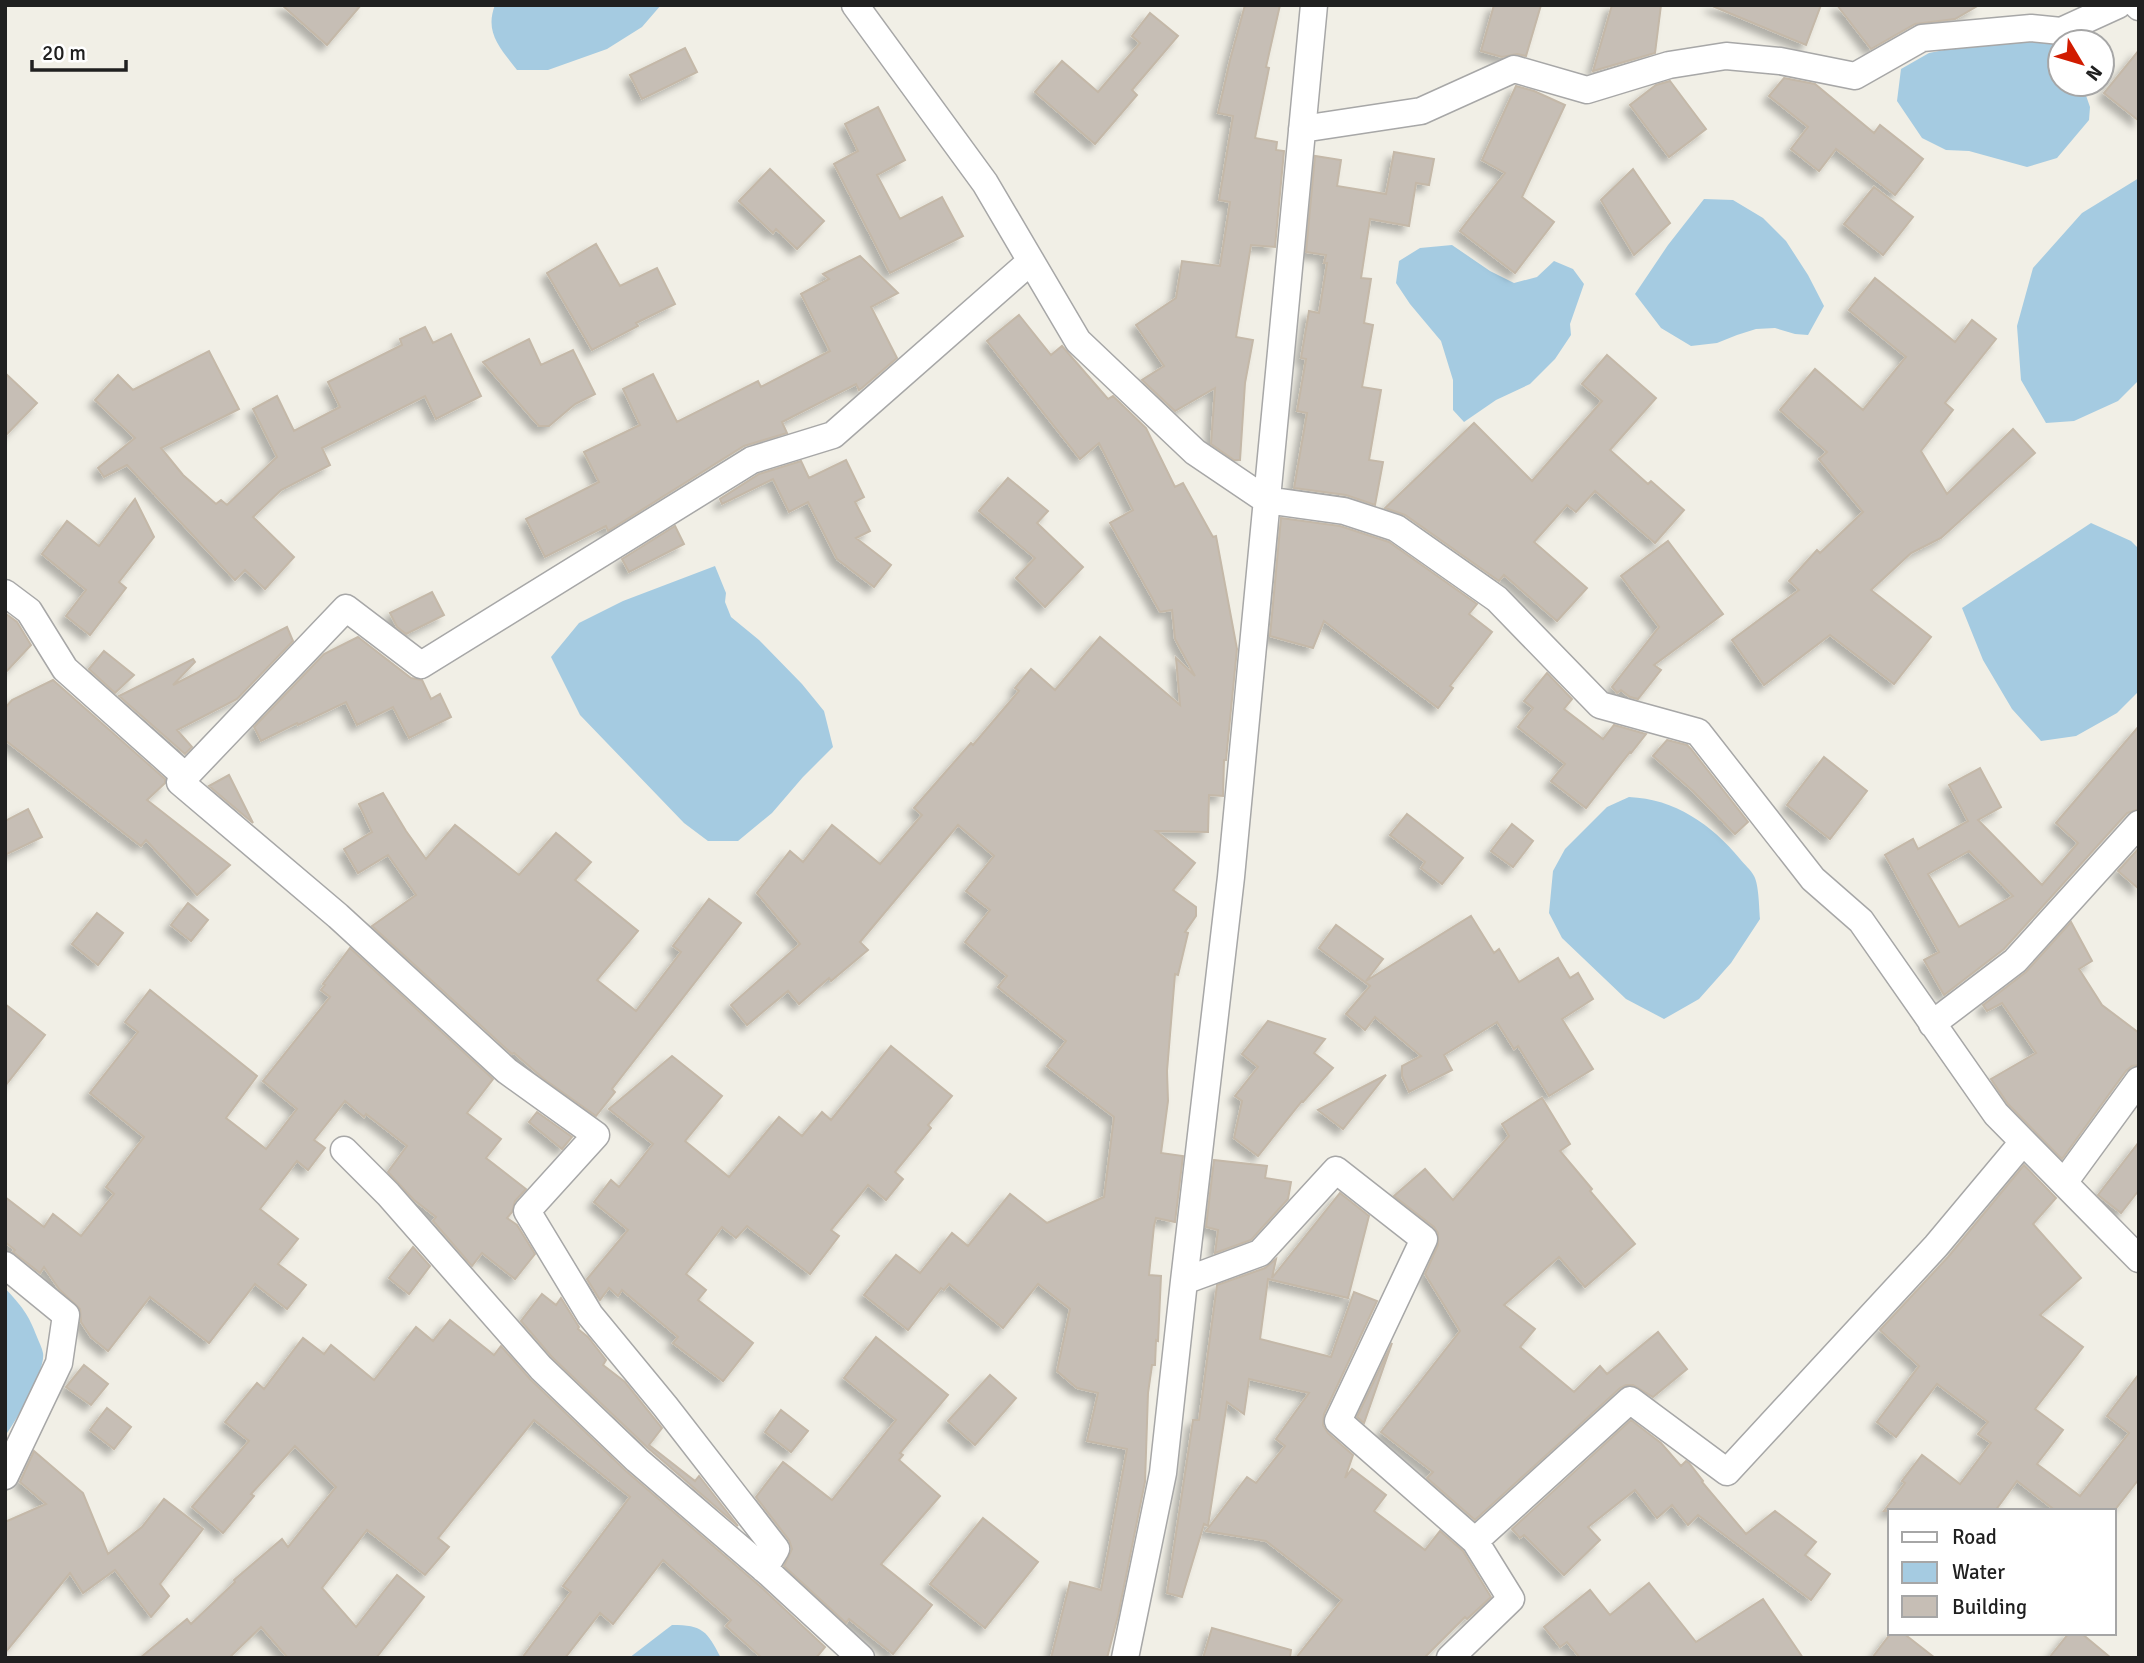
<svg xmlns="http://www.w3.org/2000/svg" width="2144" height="1663" viewBox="0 0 2144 1663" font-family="Signika,sans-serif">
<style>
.water{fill:#a5cbe1}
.building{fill:#c6beb5;stroke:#c4b8a8;stroke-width:2;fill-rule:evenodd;filter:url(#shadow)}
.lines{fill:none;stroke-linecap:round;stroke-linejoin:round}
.minor-casing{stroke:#a7a7a7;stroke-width:29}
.minor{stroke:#fff;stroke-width:26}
</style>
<defs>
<filter id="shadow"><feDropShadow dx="-6" dy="6" stdDeviation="3.5" flood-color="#0004"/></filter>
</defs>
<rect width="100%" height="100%" fill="#f1efe6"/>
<!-- water -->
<path class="water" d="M495,5h166l-19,22 -35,22 -59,21h-31c-16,-21 -33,-37 -22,-65z
M2014,36l39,5 7,9v34h22l8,23 -1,13 -32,38 -30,9 -58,-16 -23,-1 -24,-12 -25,-37 4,-32 28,-16z
M2139,178v202l-21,21 -44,20 -28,2 -25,-43 -4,-54 16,-58 49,-55z
M1704,199l29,1 30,18 23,23 22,34 16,31 -16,29 -13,-1 -20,-6 -19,1 -19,6 -20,8 -26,3 -30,-18 -26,-34 33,-49z
M1452,245l38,26 24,12 23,-6 17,-16 19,8 11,15 -14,40 1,11 -16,24 -25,25 -34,16 -32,22 -11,-12v-30l-12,-39 -31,-37 -14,-21 3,-22 21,-13z
M2091,523l40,18 8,8v142l-22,22 -41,23 -35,5 -29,-32 -29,-49 -21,-52z
M715,566l11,27 -1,9 6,15 28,23 43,44 22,27 9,36 -30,30 -31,36 -34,28h-30l-24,-18 -104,-108 -29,-58 28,-34 44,-22z
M1629,797c46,2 82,27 111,62 4,5 11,11 14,17 5,9 5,32 6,43l-29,44 -32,36 -35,20 -38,-20 -64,-61 -13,-25 4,-42 12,-22 42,-42z
M5,1288c17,19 23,25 32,49 2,5 5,11 6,16 3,17 -27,68 -38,83z
M672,1625c31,0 35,6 49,33h-92z"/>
<!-- building -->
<path class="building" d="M282,5h79l-34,40z
M1245,5h35l-14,62 3,1 -14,70 22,4 -1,8 8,1 -9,96 -24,-2 -15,92 17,3 -8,43 -5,77h-6l-23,-16 4,-56 -40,23 -33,-31 22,-14 -28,-41 40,-27 6,-37 38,5 10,-64 -11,-2 14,-84 -15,-3 12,-53z
M1494,5h47l-15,51 -9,-2 -15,3 -21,-6z
M1612,5h49l-6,48 -62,18z
M1710,5h111l-15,40z
M1837,5h142l-24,14 -40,5 -44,25z
M1150,13l28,23 -46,54 5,5 -42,49 -60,-52 27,-31 36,31 42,-49 -8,-7z
M685,48l12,24 -55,27 -12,-24z
M2139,50v71l-35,-28z
M1784,78l31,6 59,49 6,-8 43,34 -28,36 -59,-46 -17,22 -28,-22 17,-22 -39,-31z
M1670,81l36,48 -37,28 -39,-52 26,-20z
M1516,86l18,5 31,14 -43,92 32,25 -39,51 -55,-42 45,-58 -23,-13z
M878,107l27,53 -28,15 23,44 42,-22 21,39 -73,37 -56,-109 24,-13 -13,-27z
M1394,152l40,7 -5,26 -13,-2 -7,43 -39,-7 -9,59 10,1 -7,44 9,2 -11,62 19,3 -12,70 14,2 -8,43 -29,-10 -52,-7 13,-75 -10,-2 9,-52 -5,-1 8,-47 10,2 8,-50h-3l2,-8 -20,-3 9,-96 26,4 -4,26 49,8z
M770,169l54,52 -27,28 -21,-20 -3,4 -34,-32z
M1633,169l37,54 -36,32 -33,-55z
M1874,187l39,30 -30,38 -39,-31z
M596,244l24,42 37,-18 18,36 -39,19 2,3 -46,24 -45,-77z
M860,256l38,37 -27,14 26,51 -35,30 -3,2 -3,-6 -74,38 5,11 -43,13 -136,85 -2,-5 -61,31 -19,-38 73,-37 -15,-30 56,-27 -17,-36 30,-15 24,48 81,-41 3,6 69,-36 -29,-57 28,-15 -6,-5z
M1875,278l80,64 17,-22 24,19 -51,64 8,7 -32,41 26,43 66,-65 22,24 -94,85 -30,15 -40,37 60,47 -37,47 -64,-49 -66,50 -32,-45 67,-50 -10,-9 28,-31 3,3 43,-41 -44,-53 8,-7 -47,-42 35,-41 48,41 43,-53 -57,-47z
M1019,315l32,40 11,-9 46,53 5,-3 33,32 29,59 8,-4 30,54 3,-1 21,113 -11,111h-2l-1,36 -14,-1 -1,37 -52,-1 39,32 -22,27 23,17v9l-11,16 3,1 -10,42 -3,-1 -8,97 1,30 -7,52 22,3 -8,66 -19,-4 -2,8 -5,49 12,1 -3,65 -2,-1 -1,25h-3l-4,28 -3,89 -27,134 -11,42h-56l19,-76 31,8 26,-141 -40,-8 11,-48 -21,-5 -20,-17 13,-62 -32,-25 -35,44 -54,-44 -5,6 -3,-2 -33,42 -44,-35 32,-40 24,18 32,-40 16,13 42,-52 37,29 57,-26 10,-80 -67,-51 19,-25 -68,-54 9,-11 -42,-34 25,-32 -24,-19 28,-35 -36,-31 -98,117 8,8 -37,31 -2,-3 -30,26 -11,-13 -41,34 -16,-20 69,-61 -43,-51 33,-42 13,11 29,-37 48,39 42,-49 -8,-7 57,-65 2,2 46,-54 -4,-3 16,-19 24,21 45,-53 80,68 -4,-47 19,18 -20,-37 -3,-29 -12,2 -50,-89 23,-13 -34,-67 -19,16 -93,-118z
M425,327l8,16 18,-9 30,62 -45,23 -11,-23 -103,52 8,17 -49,25 -28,27 41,40 -29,32 -20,-19 -10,10 -108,-115 -23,12 -6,-9 37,-30 -40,-38 23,-25 15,15 76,-39 30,58 -78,39 22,27 33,29 5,-4 6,5 50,-48 -24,-48 24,-13 17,35 46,-24 -12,-25 74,-37 -2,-6z
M529,339l12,26 32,-15 22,44 -20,10 -26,22h-10l-56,-64z
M1607,355l49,43 -46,52 38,34 3,-3 33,29 -29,33 -60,-52 -19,21 -9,-7 -33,37 53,46 -30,33 -53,-46 -5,6 -94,-66 -20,-7 89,-85 58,58 70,-80 -20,-17z
M5,373l32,30 -32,33z
M846,460l18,37 -9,5 15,29 -14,7 35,27 -17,22 -37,-28 -29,-57 -19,10 -16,-33 -51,25 -2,-5 39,-25 42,-13 8,17z
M1008,478l40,33 -11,12 46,44 -38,40 -29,-29 19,-20 -56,-47z
M135,499l19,38 -35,45 7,6 -36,47 -24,-19 20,-26 -44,-36 25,-33 32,25z
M1281,518l59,8 49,16 88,62 -8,10 23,18 -42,54 3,2 -15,20 -114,-87 -11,27 -43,-12z
M675,526l9,18 -55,28 -7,-13z
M1668,541l55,73 -69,51 7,5 -23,29 -8,-2 -9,-7 -4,3 -5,-6 47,-60 -38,-51z
M432,592l12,23 -38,19 -9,-7 -7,-14z
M5,613l12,9 14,23 -26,28z
M287,627l6,14 -56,58 -60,31 15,17 -7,7 -66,-58 74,-37 2,3 -22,23z
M358,637l53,41 11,2 9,19 9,-5 11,23 -42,21 -16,-31 -36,18 -11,-23 -48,23 -1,-2 -36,18 -7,-14 70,-73z
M104,651l30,24 -19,18 -26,-24z
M1547,673l25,26 -8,10 39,30 11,-14 32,9 -15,19 -1,-1 -44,56 -35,-27 14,-17 -47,-37 15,-19 -9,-7z
M53,680l112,99v4l-18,17 83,65 -33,30 -51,-55 -5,6 -136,-106v-32l7,-8z
M2139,726v83l-12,4 -123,136 -60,46 -20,-35 15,-8 -54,-97 28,-16 5,10 50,-28 -19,-36 31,-17 21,39 -23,13 64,65 36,-42 -22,-20zM1969,851l44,45 -54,31 -31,-53z
M1667,740l20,5 4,4 57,73 -13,12 -42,-43 -40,-35z
M1824,757l43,34 -37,48 -43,-34z
M229,775l24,48 -44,-37z
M383,793l23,38 20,28 29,-34 64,50 37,-42 35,29 -16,18 63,51 -41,49 39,31 45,-59 -8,-6 36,-47 32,24 -129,166 3,3 -19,24 -52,-37 -30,-26 -2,1 -140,-128 44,-31 -28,-40 -30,18 -14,-24 28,-17 -13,-28z
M28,809l14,28 -37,18v-34z
M1407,814l56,44 -21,26 -21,-16 4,-6 -35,-27z
M1512,824l21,17 -20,26 -22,-16z
M2139,848v41l-21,-18z
M188,903l20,17 -17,21 -20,-16z
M97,913l26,20 -25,32 -26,-21z
M1471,916l23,37 5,-4 20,33 39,-24 12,20 8,-5 15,26 -31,20 31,50 -44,27 -31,-50 -4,3 -17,-27 -53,33 8,15 -43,22 -7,-16v-10l19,-10 -46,-39 -10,13 -19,-16 24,-28 -51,-38 17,-23 47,34 -17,22z
M2071,922l21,39 -13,8 23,36 37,28v32l-7,1 -6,5 -64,88 -54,-55 -17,-25 45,-26 -34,-50 -15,8 -4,-6 43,-33z
M350,948l143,131 -26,34 34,26 -15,19 40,31 -11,12 -3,11 -5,6 10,7 18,29 -20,25 -33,-26 -10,13 -39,-45 3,-4 -22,-17 -26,-28 19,-26 -41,-32 -2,3 -19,-16 -31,39 11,8 -17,22 -11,-9 -37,48 38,30 -20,25 28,21 -19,24 -32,-25 -46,59 -59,-46 -42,54 -17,-14 -10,-15 -1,-13 -21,-20 -15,-22 -4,6 -27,-21 2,-2 -10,-8v-45l39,30 9,-13 28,22 33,-42 -8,-7 38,-50 -54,-44 48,-61 -13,-10 25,-32 107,86 -31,42 40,31 31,-40 -34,-28 67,-84 -9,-7 4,-5 -2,-1z
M5,1004l40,31 -40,51z
M1268,1021l57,18 -11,14 19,15 -30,34 -1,-1 -44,55 -24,-18 8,-37 -7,-5 23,-29 -16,-13z
M891,1046l61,50 -24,29 3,3 -36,44 8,7 -17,21 -18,-15 -37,45 8,6 -29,38 -63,-48 -11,12 -14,-11 -36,47 20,16 -8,10 55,43 -30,38 -50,-38 5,-6 -56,-47 -4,6 -9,-8 -9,12 -13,-21 41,-49 -34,-28 17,-22 8,7 34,-43 -44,-35 63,-53 50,40 -37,45 44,36 50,-60 23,19 20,-24 9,8z
M1386,1075l-43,54 -25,-19z
M1542,1098l28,46 -10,7 32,38 -2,2 45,53 -50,43 -26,-30 -55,48 31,24 -15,18 54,45 26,-26 7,8 51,-42 29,37 -34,28 -20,-12h-7l-6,3 -145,132 -48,-42 6,-6 -52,-40 79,-101 -35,-57 13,-29v-12l-4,-6 -40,-31 31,-27 28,31 56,-64 -7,-12z
M537,1112l35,25 -10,12 -33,-27z
M2139,1142v48l-18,23 -23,-18z
M1214,1160l53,6 -2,12 26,4 -3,17 -37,41 -36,13 3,-23 -12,-3z
M2024,1165l32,33 -23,26 48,54 -41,37 43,32 -48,62 28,21 -26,34 43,32 49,-63 -22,-17 32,-42v105l-25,32h-58l-39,-30 -22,30h-111l21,-28 -3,-2 20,-26 38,29 31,-41 -13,-9 10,-12 -51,-38 -41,53 -19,-15 42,-56 -39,-36 68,-73z
M1340,1193l29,23 -21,82 -80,-19 -8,60 71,18 23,-65 23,9 -53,113 -1,11 5,8 25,22 -8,23 7,-9 34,26 -12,16 51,39 15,-19 23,20 28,46 -24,22 -2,-2 -41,41h-128l46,-58 -76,-59 -60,-10 41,-54 9,6 29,-37 -9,-7 33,-46 -60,-14 -5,35 -17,-12 -19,124 -4,-2 -22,73 -15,-4 26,-173h6l18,-135 48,-17 11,-9 -4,19z
M413,1247l17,19 -21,28 -20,-16z
M542,1294l14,11 5,-7 18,29 -1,2 10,8 18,23 -3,5 22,17 37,46 -13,17 46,36 4,-5 39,50 -90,-78 -96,-91 -31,-36z
M450,1320l44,35 7,-9 29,33 96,92 135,116 64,60 -9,11h-54l-36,-32 5,-6 -68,-60 -50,64 -13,-11 -35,45h-43l49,-66 -8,-6 67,-89 -96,-77 -96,118 11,9 -24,28 -58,-45 -45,58 34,39 41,-52 27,22 -48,61h-88l-27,-31 -32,31h-89l47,-39 4,5 44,-42 -1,-2 48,-41 6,8 48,-60 -41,-41 -44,48 3,2 -31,37 -31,-26 57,-66 -24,-19 32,-39 7,6 39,-51 21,16 7,-9 43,35 42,-53 17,14z
M876,1337l72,58 -48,58 3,2 -4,5 41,36 -59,68 51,41 -39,49 -44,-35 -3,4 -62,-57 8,-17 -3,-9 -33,-43 27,-35 49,38 64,-80 -52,-42z
M1392,1343l-28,80 -7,-6z
M84,1365l24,19 -17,21 -25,-18z
M990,1375l26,23 -41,47 -27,-24z
M107,1408l24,19 -17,22 -24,-19z
M781,1410l27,21 -17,21 -26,-20z
M1631,1420l30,23 20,23 5,-5 3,2 14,18 -1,1 44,52 29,-23 41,31 -11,13 25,19 -19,26 -113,-85 -10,10 -16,-20 -15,13 -22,-28 -47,37 12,13 -36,35 -40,-40 -4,3 -8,-9z
M34,1451l49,42 25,61 34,-27 22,-28 39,30 -43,55 9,12 -18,21 -36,-47 -32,23 -13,-20 -65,80v-131l41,-18 -26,-22z
M983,1518l55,44 -53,66 -55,-44z
M1649,1583l47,59 67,-43 40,59h-223l-13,-16 -7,5 -16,-20 46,-37 20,25z
M1212,1628l79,22 -1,8h-87z
M1891,1633h12l32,25h-63z
M2069,1633h12l30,25h-62z"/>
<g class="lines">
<defs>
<path id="minor" d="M855,5l130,178 93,158 117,111 71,48 78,11 52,17 101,71 103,106 98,27 115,147 48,42 135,193 143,145
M2137,5l2,2
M1302,129l119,-18 93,-42 73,21 82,-25 57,-9 54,5 75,15 67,-38 109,-10 30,3 57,-26
M5,593l24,18 36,58 120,107
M1932,1024l83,-63 124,-137
M344,1150l44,44 153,174 96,92 134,115 90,83
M2071,1173l68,-93
M5,1265l61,50 -7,48 -54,113
M1184,1281l76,-28 76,-83 88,69 -86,182 137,120
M764,1569l12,-20 -111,-143 -75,-91 -63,-104 69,-76 -89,-64 -169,-155 -158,-134 166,-174 75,57 331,-205 81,-25 198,-174
M1125,1658l38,-185 21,-192 47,-404 83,-872
M1450,1658l61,-59 -36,-58 155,-141 97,72 209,-226 87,-104"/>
</defs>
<!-- minor casing -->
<use href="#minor" class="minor-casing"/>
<!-- minor -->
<use href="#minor" class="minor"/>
</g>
<!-- border -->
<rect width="2144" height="1663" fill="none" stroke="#202020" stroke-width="14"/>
<!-- legend -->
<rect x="1888" y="1509" width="228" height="126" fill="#ffffff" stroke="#a6a6a6" stroke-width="2"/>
<rect x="1902" y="1532" width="35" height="10" fill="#ffffff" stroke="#a6a6a6" stroke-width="2"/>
<text x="1952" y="1544" font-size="21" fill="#202020">Road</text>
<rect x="1902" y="1562" width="35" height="21" fill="#a5cbe1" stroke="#a6a6a6" stroke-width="2"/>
<text x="1952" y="1579" font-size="21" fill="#202020">Water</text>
<rect x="1902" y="1596" width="35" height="21" fill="#c6beb5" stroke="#a6a6a6" stroke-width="2"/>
<text x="1952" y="1614" font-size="21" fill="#202020">Building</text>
<!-- north arrow -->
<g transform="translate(2081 63) rotate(128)"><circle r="33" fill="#ffffff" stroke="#a6a6a6" stroke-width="2"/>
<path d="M0-5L12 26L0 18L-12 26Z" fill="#d11b00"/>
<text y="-10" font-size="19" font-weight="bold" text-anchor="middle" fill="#202020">N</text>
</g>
<!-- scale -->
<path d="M32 60v10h94v-10" fill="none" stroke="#202020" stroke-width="3.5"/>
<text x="42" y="60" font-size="21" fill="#202020" stroke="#ffffff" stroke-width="5" paint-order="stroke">20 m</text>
</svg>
